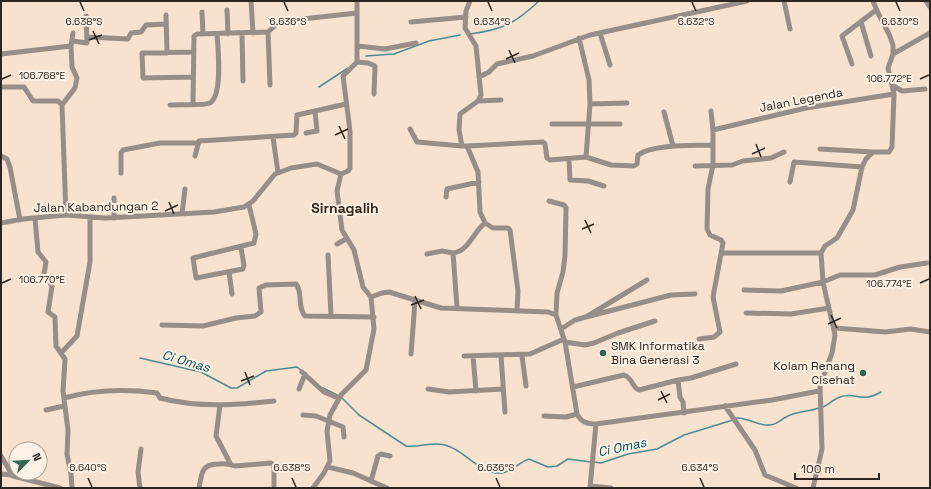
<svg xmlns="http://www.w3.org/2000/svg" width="931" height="489" viewBox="0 0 931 489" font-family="'Space Grotesk',sans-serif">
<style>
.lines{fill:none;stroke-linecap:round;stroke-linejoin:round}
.stream{stroke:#4f8c91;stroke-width:1.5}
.street{stroke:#988d87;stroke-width:5}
.ticks{fill:none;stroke:#2d251e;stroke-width:1.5}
.poi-dot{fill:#306850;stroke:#fdf0e4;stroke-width:1.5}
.labels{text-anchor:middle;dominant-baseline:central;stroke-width:4;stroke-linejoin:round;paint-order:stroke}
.street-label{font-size:12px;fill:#2d251e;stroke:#fdf0e4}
.poi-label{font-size:12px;fill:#2d251e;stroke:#fdf0e4;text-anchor:start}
.water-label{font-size:13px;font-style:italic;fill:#00555c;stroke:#fdf0e4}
.quarter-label{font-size:14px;font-weight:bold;fill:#362717;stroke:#fdf0e4}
.ticks-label{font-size:10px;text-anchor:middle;fill:#2d251e;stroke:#fdf0e4;stroke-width:4;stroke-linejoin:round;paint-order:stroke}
</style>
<rect width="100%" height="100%" fill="#f6e2ce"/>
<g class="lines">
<!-- stream -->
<path class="stream" d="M470,34c32,-4 46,-11 69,-33
M366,56l28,-2 35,-13 31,-6
M319,87l29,-19
M140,358l61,14 30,16h6l29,-17 31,-4 4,3
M323,388l16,8
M342,398l17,17 47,31c14,2 25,-5 39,-1 21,5 34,30 57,28 8,-1 18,-11 27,-14l19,8 9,-1 11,-7 23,3
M823,407c6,-3 11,-8 17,-10 15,-6 20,7 41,-5
M736,418c12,-1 21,8 33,7 8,0 11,-5 17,-8 10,-6 22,-5 33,-9
M594,462l7,1 27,-9 29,-5 27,-14 49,-15"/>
<!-- street -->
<path class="street" d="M251,1l2,32
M784,1l6,28
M926,1l4,6
M227,10l1,24
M202,12l1,22
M166,15l1,38
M411,22l55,-5
M861,22l10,34
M268,32l2,53
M242,33l1,48
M600,33l10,32
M88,37l40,2 3,-6 10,-1 5,-7 20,-1
M579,38l10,42 1,24 -4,53
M73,41l14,2 -1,-27
M358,46l27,3 31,-6
M1,54l70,-8
M893,54l37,-21
M357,62l11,1 7,3 -1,28
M852,64l-10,-28 34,-26
M192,77l-49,1 -1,-25 51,-1
M479,77l10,-5 8,-8 36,-8 57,-21 157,-34
M892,85l10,6 23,-2
M1,87h23l9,14h25l4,4 4,110
M478,101l23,-1
M193,104l1,-68 3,-2 71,-2 10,-9 6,-2 73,-8
M590,104l37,-1
M62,105l13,-17 2,-10 -5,-11 -1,-21 2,-13
M170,105c9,-1 33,1 40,-2 13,-8 8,-55 7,-69
M664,112l9,34
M552,124h68
M410,129l7,13 45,4
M713,130l93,-22 88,-14
M306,133l11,-2 -2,-20
M273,137l5,36
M467,146l76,-4 2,2 2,14 3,2 36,-3 25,8 23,1 3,-2 1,-9c14,-11 57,-9 75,-10
M820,149l53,3
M1,156l6,3 3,8 10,53
M195,156l4,-15 95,-6 2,-2 1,-18 49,-11
M569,160l1,20 18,1 16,5
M695,166l37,-1 11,-4 28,-3 13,-6
M121,173v-20l2,-3 37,-7h38
M790,182l4,-20 68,5
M446,197l1,-8 32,-7
M114,198v20
M549,201l15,4 2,3 -1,48 -2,16 -6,21 -1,22 9,27 12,72c4,8 10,10 19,10l176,-24 47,-9
M182,214l3,-25
M35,218l3,34 8,10 -2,12 8,12 -4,26 7,5 1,29 9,13 -2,32 5,39 -1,24 4,20 1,14
M1,223l22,-4 43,-4 39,3 38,-2 71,-4 30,-5 9,-6 22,-27 16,-6 26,-4 24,10
M485,223l8,5h15l2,2 8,61 -1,19
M337,244l9,-5
M241,248l3,17 -1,4 -47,9 -3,-20 61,-15 2,-9 -7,-29
M723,253h98
M427,254l15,-3 11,2
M328,255l3,60
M229,272l3,22
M744,290l37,1 42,-9 17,-7h35l25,-8 27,-4
M371,297l11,-4 7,-1 52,16 107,4 8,3
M457,307l-4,-54c15,-1 21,-22 32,-30l-5,-11 -2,-40 -11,-26h-5l-3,-16 1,-16 18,-13 3,-6 -5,-49 -11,-18 1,-17 4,-10
M746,313l45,1 38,-6
M586,317l85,-22 24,-1
M162,325l41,1 33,-8 19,-2 6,-4 -2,-24 7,-3 30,-1c7,8 1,23 9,32l69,1
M835,328l50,4 26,-3 19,3
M561,329l14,-9 11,-3 61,-37
M699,339l15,-2 6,-5 -7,-35 10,-54 -2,-3 -11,-5 -3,-6 1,-40 5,-24v-35l-2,-19
M565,342l20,3 9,-2 24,-10 37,-12
M61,353l16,-17 13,-74v-45
M411,354l4,-53
M464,356l66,-2 34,-15
M473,356l3,35
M501,356l4,56
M522,356l4,30
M302,372l22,20 14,6
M573,387l51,-12c9,3 8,13 15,15l39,-10
M299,389l6,-15
M428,389l21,3 54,-3
M64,398c29,-8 63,-9 93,-5l3,5c38,10 76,7 114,3
M220,405l-4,31 14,27
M725,406l30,44 10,25 31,13
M46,410l18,-4
M684,413l-1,-11 -3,-5 -2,-17 13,-2 45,-14
M303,415l13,1 27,11 1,10
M544,416l22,1 11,-3
M1,456l12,20 47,12
M328,467l25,6 34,15
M1,474l10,1
M371,481l7,-25 3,-2 9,2
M590,486l21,2
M140,488l-2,-16 3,-23
M199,488c3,-15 2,-24 20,-24 6,-1 10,0 16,2l36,-3 3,2v23
M313,488l11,-15 6,-12 -3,-30 3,-16 11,-20 25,-25 8,-41 -3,-32 -8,-10 -9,-37 -12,-20 -5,-39 4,-17 7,-3 2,-3v-37l-7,-55 14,-14v-61
M590,488l6,-64
M813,488l9,-39 -2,-64 12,-32 3,-18 -12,-53 -2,-29 4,-7 12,-8 16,-28 9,-43 4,-8 7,-7h16l3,-5 2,-53 -6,-26 5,-14v-9l-4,-11 -11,-21 -5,-12"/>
</g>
<!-- ticks -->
<path class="ticks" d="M80,2l4,9M284,2l4,9M488,2l4,9M692,2l4,9M896,2l4,9M93,31l6,13M89,40l13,-5M509,50l6,13M506,59l13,-6M2,79l9,-4M920,79l9,-4M339,126l6,13M335,135l13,-6M756,144l5,13M752,154l13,-6M169,202l5,12M165,211l13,-6M585,220l6,13M582,229l12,-5M2,283l9,-4M920,283l9,-4M415,296l6,13M411,305l13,-5M831,315l6,13M828,324l13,-6M245,372l5,13M241,381l13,-5M661,391l6,12M658,400l12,-6M88,478l4,9M292,478l4,9M496,478l4,9M700,478l4,9"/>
<!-- markers -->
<g class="poi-dot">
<circle cx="603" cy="353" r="4"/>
<circle cx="863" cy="373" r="4"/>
</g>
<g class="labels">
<!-- street labels -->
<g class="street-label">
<text transform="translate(801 100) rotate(-11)">Jalan Legenda</text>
<text transform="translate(96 207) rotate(-1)">Jalan Kabandungan 2</text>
</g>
<!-- poi labels -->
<g class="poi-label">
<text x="611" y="346">SMK Informatika<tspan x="611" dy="14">Bina Generasi 3</tspan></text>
<text x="855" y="366" text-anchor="end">Kolam Renang<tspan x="855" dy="14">Cisehat</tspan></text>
</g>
<!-- water labels -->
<g class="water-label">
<text transform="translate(186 361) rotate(16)">Ci Omas</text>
<text transform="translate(622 447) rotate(-12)">Ci Omas</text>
</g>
<!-- quarter labels -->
<g class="quarter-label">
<text x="345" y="208">Sirnagalih</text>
</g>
</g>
<g class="ticks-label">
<text x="84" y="25">6.638°S</text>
<text x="288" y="25">6.636°S</text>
<text x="492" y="25">6.634°S</text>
<text x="696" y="25">6.632°S</text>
<text x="900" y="25">6.630°S</text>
<text x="42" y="79">106.768°E</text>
<text x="889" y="82">106.772°E</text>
<text x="42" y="283">106.770°E</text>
<text x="889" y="287">106.774°E</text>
<text x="88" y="471">6.640°S</text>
<text x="292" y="471">6.638°S</text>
<text x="496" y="471">6.636°S</text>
<text x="700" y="471">6.634°S</text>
</g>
<!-- border -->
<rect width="931" height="489" fill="none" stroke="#2d251e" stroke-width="4"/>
<!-- north arrow -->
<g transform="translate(28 461) rotate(66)"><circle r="19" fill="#fdf0e4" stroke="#aa9f95"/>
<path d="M0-3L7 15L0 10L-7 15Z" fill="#306850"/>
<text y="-6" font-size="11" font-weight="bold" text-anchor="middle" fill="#2d251e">N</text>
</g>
<!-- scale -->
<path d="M795 473v6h84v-6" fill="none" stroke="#2d251e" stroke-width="2"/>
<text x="801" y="473" font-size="12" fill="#2d251e" stroke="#fdf0e4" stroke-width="3" paint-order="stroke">100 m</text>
</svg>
